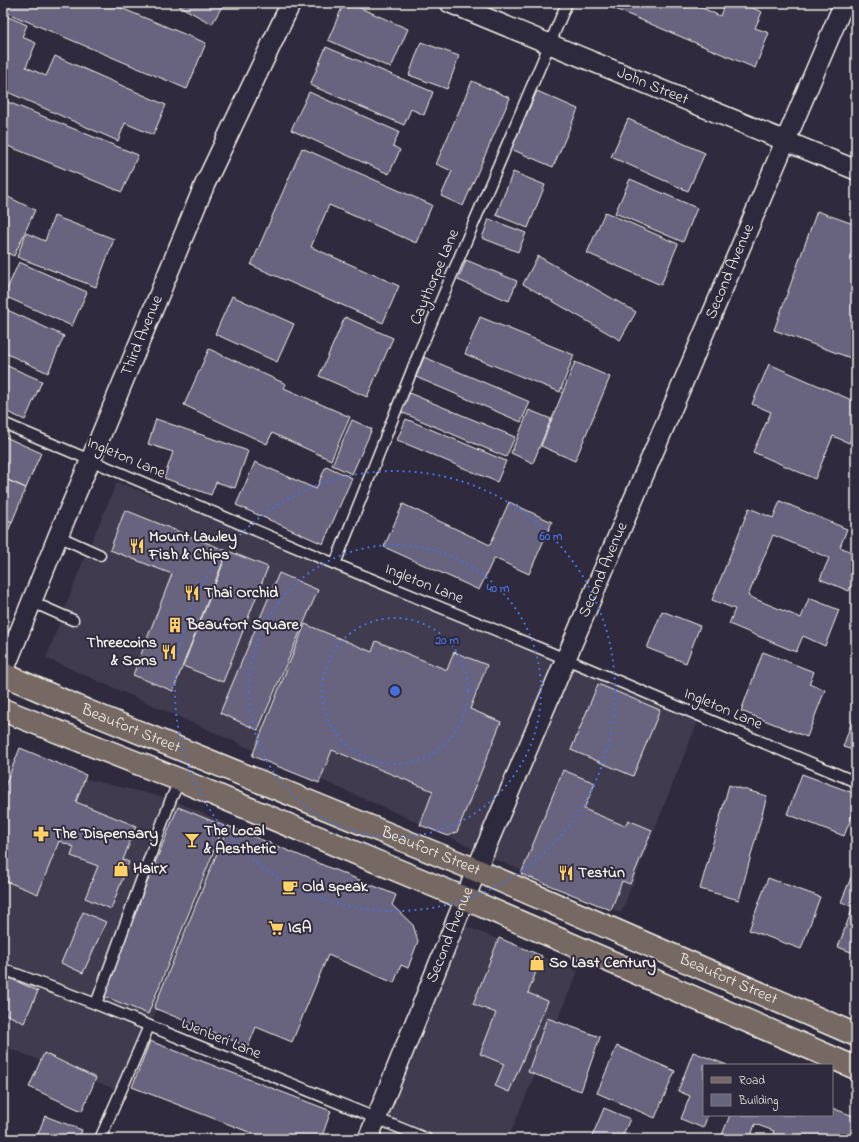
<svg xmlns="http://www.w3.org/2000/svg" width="859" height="1142" viewBox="0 0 859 1142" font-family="'Indie Flower',sans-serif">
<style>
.built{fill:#403b50}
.building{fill:#67647e;stroke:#f4f1e8}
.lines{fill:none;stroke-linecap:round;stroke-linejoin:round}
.lane-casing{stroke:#f4f1e8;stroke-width:13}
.street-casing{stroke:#f4f1e8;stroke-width:22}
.primary-casing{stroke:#f4f1e8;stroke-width:25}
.lane{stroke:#2f2a3d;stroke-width:10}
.street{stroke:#2f2a3d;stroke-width:19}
.primary{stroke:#766964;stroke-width:22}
.ring{fill:none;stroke:#486fdb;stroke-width:2;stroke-dasharray:2 4}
.labels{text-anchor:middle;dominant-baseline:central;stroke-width:4;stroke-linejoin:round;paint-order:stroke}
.street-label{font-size:16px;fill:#f4f1e8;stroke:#2f2a3d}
.poi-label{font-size:16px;font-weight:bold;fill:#f4f1e8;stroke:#2f2a3d;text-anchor:start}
.centre{fill:#486fdb;stroke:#2f2a3d;stroke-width:2}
.ring-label{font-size:12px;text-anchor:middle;font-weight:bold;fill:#486fdb;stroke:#2f2a3d;stroke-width:4;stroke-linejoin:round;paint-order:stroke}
</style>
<rect width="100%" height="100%" fill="#2f2a3d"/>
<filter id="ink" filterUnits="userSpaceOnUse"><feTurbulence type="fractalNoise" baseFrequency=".025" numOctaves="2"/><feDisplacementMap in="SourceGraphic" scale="8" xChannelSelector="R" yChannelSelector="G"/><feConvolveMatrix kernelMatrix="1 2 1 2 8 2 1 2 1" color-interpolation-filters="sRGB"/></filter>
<g filter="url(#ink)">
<!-- built -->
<path class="built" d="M117,482l218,82 365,152 -79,197 -138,-59 -35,-18 -402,-178 36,-94z
M3,759l168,40 67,30 -118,262 -117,-45z
M455,922l123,49 -70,168h-81l-51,-21z"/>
<!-- building -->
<path class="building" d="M9,3h97l10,4v-1l90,37 -19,46 -182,-77z
M174,3h50l-12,21z
M344,3h5l59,26 -17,39 -63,-28z
M601,3h90l29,13 5,-13h16l21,9 -7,16 14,5 -14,35z
M4,15l23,10 -5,12 14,6 -10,24 20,9 9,-20 111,49 -13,30 -28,-12 -7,18 -115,-51v-72z
M421,42l38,14 -12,33 -38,-14z
M326,47l107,45 -9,23 -13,-6 -7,16 -94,-40z
M472,81l38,17 -47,108 -22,-10 11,-25 -16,-7z
M537,91l41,18 -25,58 -42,-18z
M309,92l90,40 -6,14 7,4 -11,24 -98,-44z
M3,100l135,55 -16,37 -119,-48z
M628,119l77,34 -17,38 -77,-34z
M302,148l130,57 -16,38 -87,-38 -18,42 88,39 -16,37 -132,-58z
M513,172l32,13 -17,43 -32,-13z
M630,179l67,29 -14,34 -68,-29z
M4,195l31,15 -21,46 -11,-5v-54z
M817,211l39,14v135l-82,-30z
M605,212l73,32 -17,41 -74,-32z
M54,216l60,23 -18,48 -79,-30 9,-24 19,8z
M489,219l37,14 -8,19 -36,-14z
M538,256l98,56 -16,28 -97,-56z
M466,260l51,21 -8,20 -51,-21z
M19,262l68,30 -15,34 -68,-30z
M232,296l62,28 -17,38 -62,-28z
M3,308l61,28 -16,37 -45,-21z
M345,317l48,21 -26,59 -48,-21z
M480,317l94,38 -14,37 -95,-38z
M209,349l77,35 -2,4 66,29 -19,43 -59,-27 -5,11 -83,-39z
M424,357l106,45 -9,20 -105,-45z
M575,362l35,15 -35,84 -34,-15z
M3,364l39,17 -17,39 -22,-10z
M769,364l87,38v24l-7,17 -16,-7 -18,43 -62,-27 18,-40 -19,-8z
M409,393l106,44 -9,20 -105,-45z
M529,410l22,9 -18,44 -22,-10z
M156,419l92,32 -13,37 -19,-6 -5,13 -47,-17 9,-26 -25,-8z
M406,419l100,42 -9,21 -100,-42z
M352,420l20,9 -20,45 -20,-9z
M3,436l38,17 -15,35 -23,-10z
M255,462l61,27 10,-23 26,12 -29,66 -87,-39z
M3,478l23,10 -14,34 -9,-4z
M780,501l67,28 -7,18 16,7v18l-7,19 -29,-12 9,-21 -56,-23 -25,61 53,22 8,-20 30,12 -14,36 -22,-10 -7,16 -67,-28 6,-15 -23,-9 37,-92 24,10z
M509,502l43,20 -23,52 -35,-16 -15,32 -95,-43 19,-43 87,41z
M125,510l102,41 -54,140 -40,-16 39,-101 -62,-24z
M3,518l9,4 -9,21z
M228,551l40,16 -45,115 -40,-16z
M279,573l39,17 -60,140 -38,-17z
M662,611l38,15 -14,37 -39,-15z
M305,624l67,28 4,-11 71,29 7,-18 33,13 -17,44 31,13 -44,110 -9,4 -28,-11 13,-34 -101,-41 -13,33 -67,-27z
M763,652l51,20 -5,12 16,6 -18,47 -66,-26z
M598,684l62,26 -27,66 -62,-26z
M856,709v42l-13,-4z
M20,748l66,27 -10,27 60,24 -13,34 6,2 -18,47 -26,-11 13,-32 -27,-10 3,-9 -15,-6 -21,53 -35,-14v-89z
M563,770l32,13 -11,26 41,17 3,-6 24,10 -22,54 -8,-3 -11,29 -90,-36z
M802,774l54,20v11l-12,31 -57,-22z
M729,785l38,11 -28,104 -39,-11z
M178,807l46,19 -76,188 -47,-19z
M228,826l168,69 -4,10 21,20 5,16 -10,27 -7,-3 -7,18 -66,-28 -36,87 -36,-15 -8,20 -94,-39z
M856,865v89l-18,-7 15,-40 -12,-5z
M768,878l52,19 -19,52 -52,-19z
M83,912l23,10 -23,51 -22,-10z
M499,938l43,18 -14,37 20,8 -39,91 -14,-6 9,-22 -24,-10 16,-41 -23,-9z
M3,975l35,16 -14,32 -20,-10 -1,2z
M547,1018l53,19 -19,54 -53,-19z
M150,1041l181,70 -10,28h-54l-135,-52z
M617,1046l58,25 -20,47 -58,-25z
M693,1052l34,13h-23v50h4l-5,13 -22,-9 9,-23 -12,-5z
M44,1053l52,25 -14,33 -53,-24z
M604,1108l26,11 -9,20h-30z
M832,1108l24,9v22h-85l3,-8 -19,-7 -5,15h-19l-9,-4 8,-20h102z
M45,1116l37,14 -3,9h-43z"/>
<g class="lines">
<defs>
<path id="lane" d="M3,423l332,141 231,95 290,123
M58,536l42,19
M335,564l85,-214 147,-347
M32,602l41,18
M3,969l93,35 331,135
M96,1004l75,-205 9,-19
M100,1139l49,-113"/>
<g id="street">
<path id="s1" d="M450,3l406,167"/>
<path id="s2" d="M3,673l55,-137 33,-77 114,-275 86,-181"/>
<path id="s3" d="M368,1139l115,-285 361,-851"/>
</g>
<g id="primary">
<path id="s4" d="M3,674l84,37 389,159 380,165"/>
<path d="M3,710l177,70 284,118 392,170"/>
</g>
</defs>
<!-- lane casing -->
<use href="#lane" class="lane-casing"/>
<!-- street casing -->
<use href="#street" class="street-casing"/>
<!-- primary casing -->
<use href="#primary" class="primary-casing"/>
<!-- lane -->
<use href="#lane" class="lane"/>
<!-- street -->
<use href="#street" class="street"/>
<!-- primary -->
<use href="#primary" class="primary"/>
</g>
</g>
<!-- distance rings -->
<g class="ring">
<circle cx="395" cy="691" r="73"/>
<circle cx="395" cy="691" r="146"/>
<circle cx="395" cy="691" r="220"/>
</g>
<!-- icons -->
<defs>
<symbol id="restaurant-bare" viewBox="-9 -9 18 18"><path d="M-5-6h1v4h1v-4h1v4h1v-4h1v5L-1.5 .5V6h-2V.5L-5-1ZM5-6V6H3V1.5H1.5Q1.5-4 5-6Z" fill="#ffd166" stroke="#2f2a3d" stroke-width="2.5" paint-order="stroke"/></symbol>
<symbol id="building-bare" viewBox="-9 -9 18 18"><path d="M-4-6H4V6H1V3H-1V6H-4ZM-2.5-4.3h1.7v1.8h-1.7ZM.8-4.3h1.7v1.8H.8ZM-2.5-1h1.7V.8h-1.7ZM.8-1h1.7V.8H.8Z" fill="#ffd166" stroke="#2f2a3d" stroke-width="2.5" paint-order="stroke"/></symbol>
<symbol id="pharmacy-bare" viewBox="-9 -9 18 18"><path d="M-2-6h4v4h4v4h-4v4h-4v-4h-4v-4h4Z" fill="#ffd166" stroke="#2f2a3d" stroke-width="2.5" paint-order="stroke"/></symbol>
<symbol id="bar-bare" viewBox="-9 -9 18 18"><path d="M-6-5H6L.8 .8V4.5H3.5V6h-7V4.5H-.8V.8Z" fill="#ffd166" stroke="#2f2a3d" stroke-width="2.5" paint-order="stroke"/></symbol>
<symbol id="shop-bare" viewBox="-9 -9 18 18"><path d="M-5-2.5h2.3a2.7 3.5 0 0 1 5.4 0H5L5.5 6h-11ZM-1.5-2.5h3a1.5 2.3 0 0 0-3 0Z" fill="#ffd166" stroke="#2f2a3d" stroke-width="2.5" paint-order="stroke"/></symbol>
<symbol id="cafe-bare" viewBox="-9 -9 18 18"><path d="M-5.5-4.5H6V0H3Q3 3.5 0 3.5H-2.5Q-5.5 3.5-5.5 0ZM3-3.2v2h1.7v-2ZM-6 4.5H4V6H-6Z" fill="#ffd166" stroke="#2f2a3d" stroke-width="2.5" paint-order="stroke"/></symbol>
<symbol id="supermarket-bare" viewBox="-9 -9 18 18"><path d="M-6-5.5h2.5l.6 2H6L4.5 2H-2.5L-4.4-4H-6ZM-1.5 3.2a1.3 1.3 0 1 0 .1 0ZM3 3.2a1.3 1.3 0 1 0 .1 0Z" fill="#ffd166" stroke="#2f2a3d" stroke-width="2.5" paint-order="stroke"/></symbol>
</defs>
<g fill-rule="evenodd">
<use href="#restaurant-bare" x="126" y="535" width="22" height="22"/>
<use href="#restaurant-bare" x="181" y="582" width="22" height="22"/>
<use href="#building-bare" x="164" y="614" width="22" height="22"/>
<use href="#restaurant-bare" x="158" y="641" width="22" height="22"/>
<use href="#pharmacy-bare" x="30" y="823" width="22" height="22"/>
<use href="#bar-bare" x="181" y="829" width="22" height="22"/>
<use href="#shop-bare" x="110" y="858" width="22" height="22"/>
<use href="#restaurant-bare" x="555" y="862" width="22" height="22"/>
<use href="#cafe-bare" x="279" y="876" width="22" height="22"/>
<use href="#supermarket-bare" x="265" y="917" width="22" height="22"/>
<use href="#shop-bare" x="526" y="952" width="22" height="22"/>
</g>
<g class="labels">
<!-- street labels -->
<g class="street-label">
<text stroke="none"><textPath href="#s1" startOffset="219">John Street</textPath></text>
<text stroke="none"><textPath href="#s3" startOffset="940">Second Avenue</textPath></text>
<text transform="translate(435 277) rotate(-67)">Caythorpe Lane</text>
<text stroke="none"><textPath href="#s2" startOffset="365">Third Avenue</textPath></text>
<text transform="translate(126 458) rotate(23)">Ingleton Lane</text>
<text stroke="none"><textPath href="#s3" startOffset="616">Second Avenue</textPath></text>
<text transform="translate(424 584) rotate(22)">Ingleton Lane</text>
<text transform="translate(723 709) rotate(23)">Ingleton Lane</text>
<text stroke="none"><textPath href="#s4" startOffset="139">Beaufort Street</textPath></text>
<text stroke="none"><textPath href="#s4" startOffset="463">Beaufort Street</textPath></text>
<text stroke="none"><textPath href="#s3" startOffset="220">Second Avenue</textPath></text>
<text stroke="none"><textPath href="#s4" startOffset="787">Beaufort Street</textPath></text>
<text transform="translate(221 1039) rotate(22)">Wenberi Lane</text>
</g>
<!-- poi labels -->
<g class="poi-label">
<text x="149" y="537">Mount Lawley<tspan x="149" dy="18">Fish &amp; Chips</tspan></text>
<text x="204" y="593">Thai Orchid</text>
<text x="187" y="625">Beaufort Square</text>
<text x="157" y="643" text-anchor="end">Threecoins<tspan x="157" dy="18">&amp; Sons</tspan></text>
<text x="204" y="831">The Local<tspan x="204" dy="18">&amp; Aesthetic</tspan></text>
<text x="53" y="834">The Dispensary</text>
<text x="133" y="869">HairX</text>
<text x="578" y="873">Testùn</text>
<text x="302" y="887">Old speak</text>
<text x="288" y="928">IGA</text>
<text x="549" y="963">So Last Century</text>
</g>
</g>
<circle cx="395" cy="691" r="6" class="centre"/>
<g class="ring-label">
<text x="551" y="540">60 m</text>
<text x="498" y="592">40 m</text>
<text x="447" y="644">20 m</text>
</g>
<!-- margin -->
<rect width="859" height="1142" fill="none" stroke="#2f2a3d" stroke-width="16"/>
<rect x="8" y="8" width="843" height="1126" fill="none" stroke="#f4f1e8" stroke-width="1.5" filter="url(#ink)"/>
<!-- legend -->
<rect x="703" y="1064" width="130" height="52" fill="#2f2a3d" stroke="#7e7a81"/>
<rect x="711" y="1077" width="20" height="6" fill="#766964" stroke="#7e7a81"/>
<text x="739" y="1084" font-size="12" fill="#f4f1e8">Road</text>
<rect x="711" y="1094" width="20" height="12" fill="#67647e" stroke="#7e7a81"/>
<text x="739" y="1104" font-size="12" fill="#f4f1e8">Building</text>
</svg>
